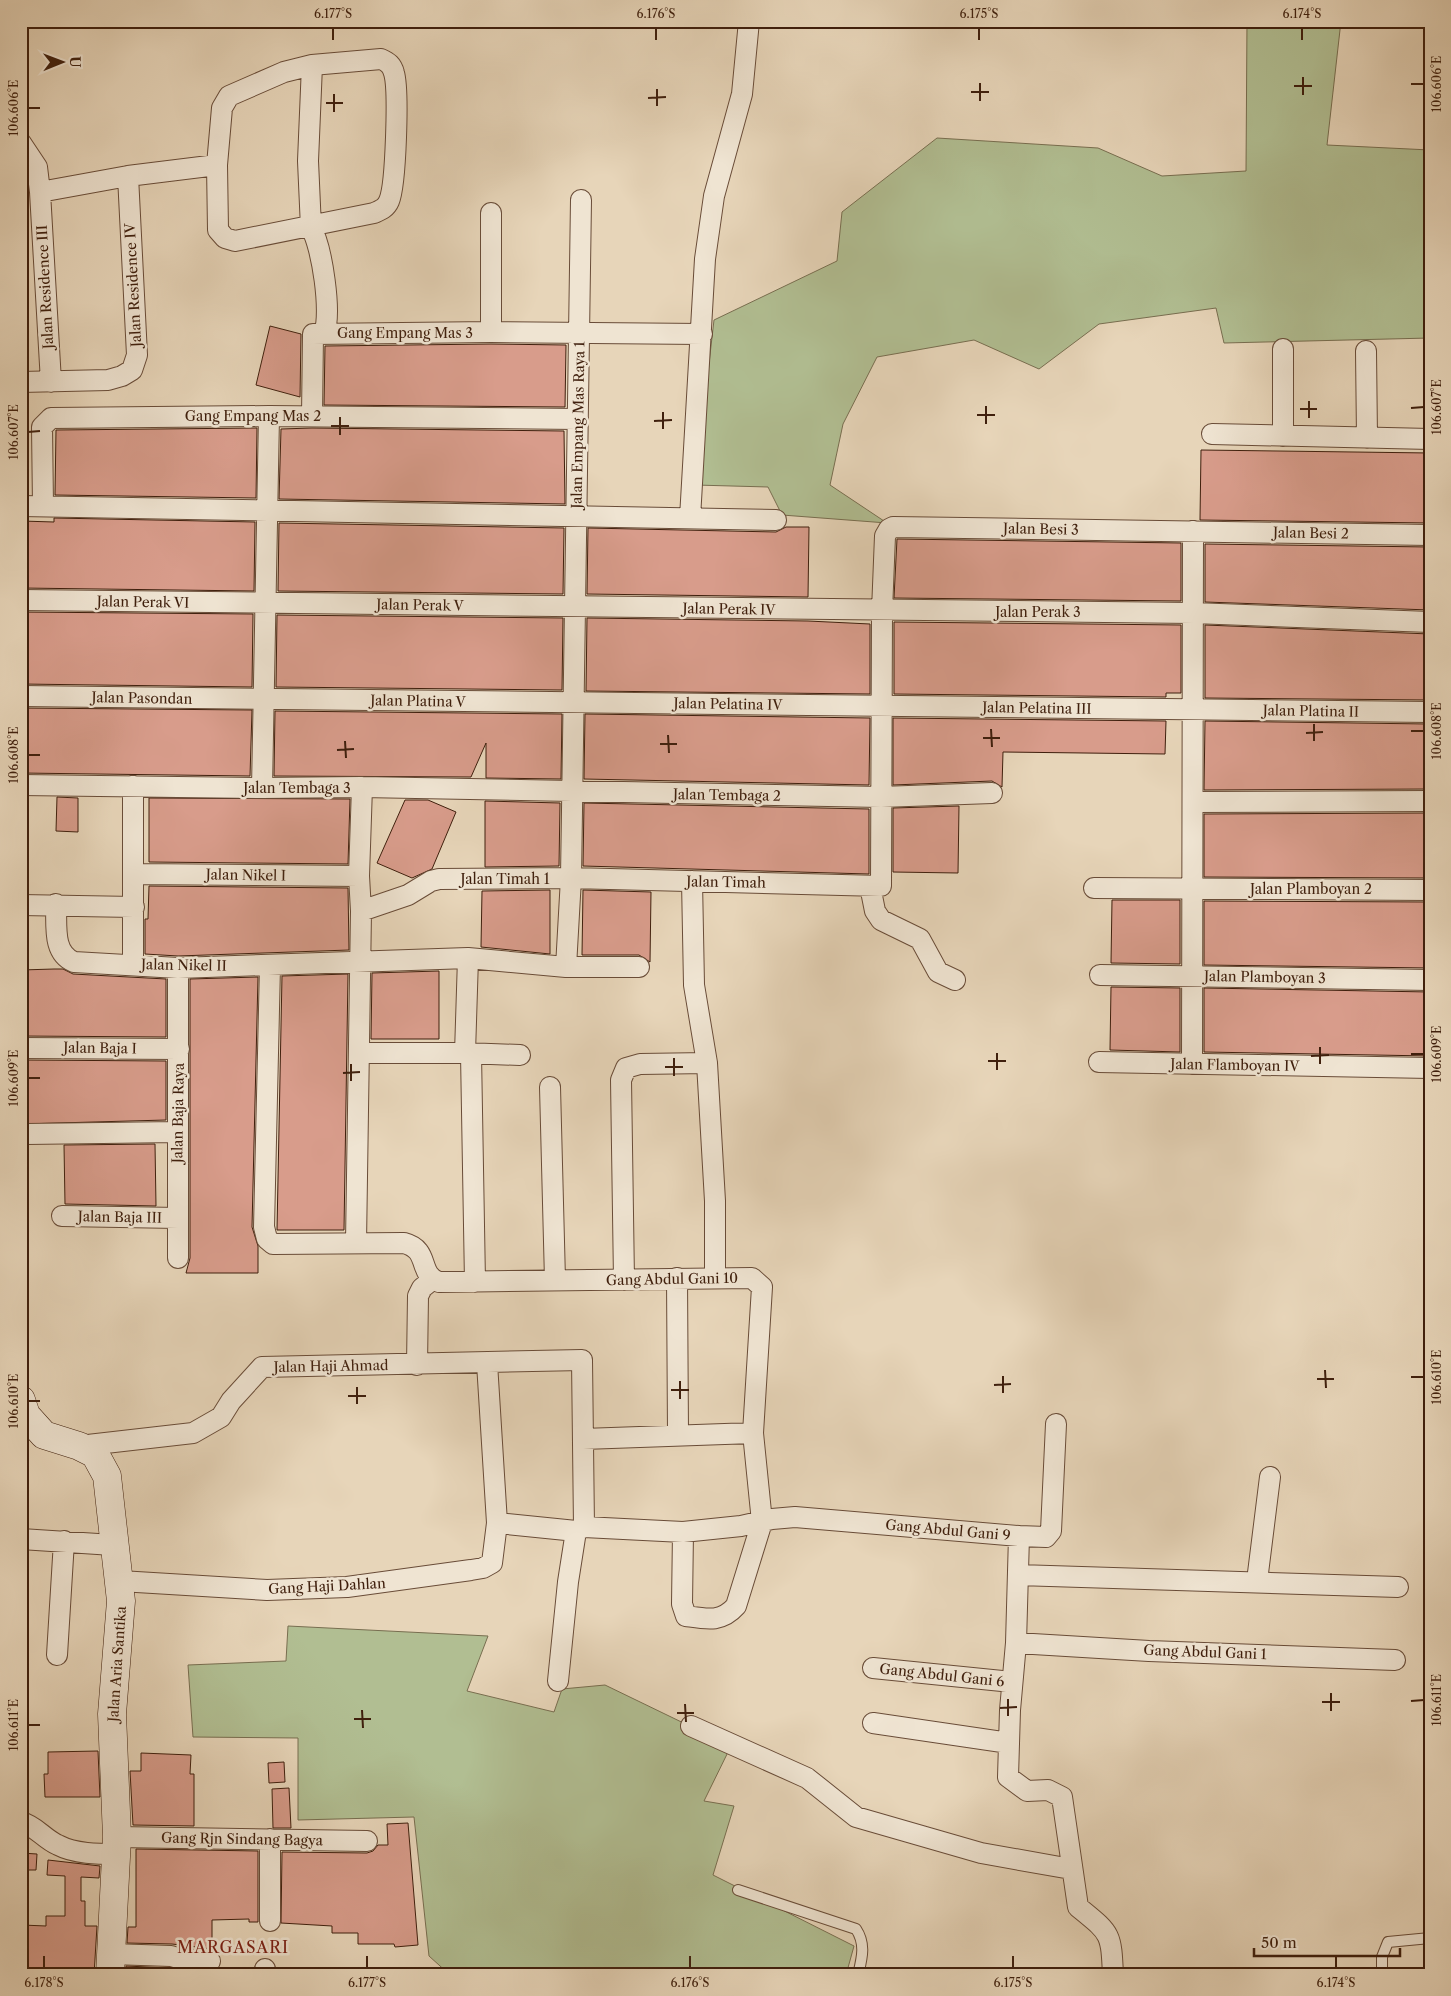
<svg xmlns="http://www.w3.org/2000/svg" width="1451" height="1996" viewBox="0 0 1451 1996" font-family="'Libre Caslon Text',serif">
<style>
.green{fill:#b1be92;stroke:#786e50}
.building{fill:#d89c8b;stroke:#3f1f0d}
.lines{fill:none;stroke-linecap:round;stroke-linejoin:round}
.lane-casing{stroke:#694c38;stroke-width:12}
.street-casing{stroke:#694c38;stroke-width:22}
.secondary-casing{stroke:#3f1f0d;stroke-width:29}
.lane{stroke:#efe4d2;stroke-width:10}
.street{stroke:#efe4d2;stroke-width:20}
.secondary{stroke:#efe4d2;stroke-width:28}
.ticks{fill:none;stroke:#3f1f0d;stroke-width:2}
.labels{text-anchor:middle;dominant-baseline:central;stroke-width:5;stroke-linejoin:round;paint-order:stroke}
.street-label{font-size:14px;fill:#3f1f0d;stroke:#efe4d2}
.quarter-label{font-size:16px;letter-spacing:1px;fill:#7a1f14;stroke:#efe4d2}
.neatline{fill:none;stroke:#3f1f0d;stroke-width:2}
.ticks-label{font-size:12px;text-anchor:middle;fill:#3f1f0d}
</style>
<rect width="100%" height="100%" fill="#e7d5b9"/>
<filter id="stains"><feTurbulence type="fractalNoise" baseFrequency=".004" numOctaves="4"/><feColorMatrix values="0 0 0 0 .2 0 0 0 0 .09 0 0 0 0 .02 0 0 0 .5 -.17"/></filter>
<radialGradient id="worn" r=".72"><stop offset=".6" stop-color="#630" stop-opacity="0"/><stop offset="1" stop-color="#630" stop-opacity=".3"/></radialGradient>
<!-- green -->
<path class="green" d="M1247,21h94l-14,124 103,5v188l-206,5 -8,-35 -117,16 -60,45 -65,-29 -97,17 -34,67 -13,61 57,38 -105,-8 -14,-28 -73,-2 19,-165 123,-59 5,-49 95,-74 161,10 64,28 84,-5z
M288,1626l200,10 -21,55 87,21 8,-23 43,-4 126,61 -27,55 30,5 -21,69 141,71 -8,29h-396l-21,-19 -15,-139 -116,3v-82l-105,-1 -5,-72 98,-4z"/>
<!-- building -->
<path class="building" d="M270,326l31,8 -1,63 -44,-12z
M491,344l75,1 -1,62 -241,-2 1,-59z
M257,428l-1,70 -201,-3 1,-65z
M312,428l252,3 1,73 -286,-5 2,-70z
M1201,450l229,3v70l-230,-3z
M54,518l201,4 -1,69 -233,-3v-67l33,1z
M279,523l285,5 -1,66 -285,-3z
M786,527h23l-1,70 -221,-3 1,-66 188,4z
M897,539l284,4v58l-287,-3z
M1205,544l225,3v63l-225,-8z
M21,612l232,2 -1,73 -231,-3z
M277,615l286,3 -1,72 -286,-3z
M587,618l221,3 62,3v70l-284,-3z
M894,622l287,3v68h-15v4l-272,-3z
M1205,625l225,9v66l-225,-2z
M21,708l231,2 -2,66 -229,-3z
M275,711l287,3 -1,65 -75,-1v-35l-15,34 -197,-1z
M585,714l285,4 -1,67 -285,-6z
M893,718l273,3 -1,33 -162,-2 -1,35 -10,-6 -99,4z
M1205,721l223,3 2,65 -226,1z
M57,797l21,1v34l-22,-1z
M149,798l201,1 -2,65 -199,-2z
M405,800h23l28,12 -24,57 -20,9 -35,-15z
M485,801l75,2 -1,63 -74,1z
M584,803l285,6v65l-286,-8z
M959,806l-1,67 -65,-1v-64z
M1429,813l-1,65 -224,-1v-63z
M149,886l199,2 1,62 -171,6 -33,-2v-35h3z
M550,890v64l-69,-7 1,-56z
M583,890l68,2 -1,70 -11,-7h-57z
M1112,900h68v64l-69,-1z
M1204,901l226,1v66l-226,-3z
M54,969h9l10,5 93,5v58l-145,-1v-66z
M439,971v68h-68l1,-66z
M348,974l-4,256h-67l5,-254z
M258,977l-6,250 6,19v27h-72l4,-15v-279z
M1111,987l69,1v64l-70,-2z
M1204,988l226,4v64l-226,-4z
M21,1060l145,1v59l-145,4z
M155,1144l1,62 -91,-2 -1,-59z
M98,1751l2,46h-55l-1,-23h4v-22z
M141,1753l50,2 -1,19h4v52l-61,-1 -3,-54h11z
M284,1762l1,20 -16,1 -1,-20z
M289,1788l2,40h-18l-1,-39z
M408,1823l10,122 -23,2 -1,-3h-36v-11h-26v-7l-51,-3 1,-71 85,1 6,-2 5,-6h10l-1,-21z
M136,1849l122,2v71h-9v-3l-37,1v29l-40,-5 -45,-1 1,-16h8z
M21,1853l16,1 -1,16h-15z
M48,1860l52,6 -1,12 -18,-1v24h4v25h12l-3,49h-73l1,-50 24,1v-10h19v-40l-18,-1z
M126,1966l43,2 7,2v5h-50z"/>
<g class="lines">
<defs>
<path id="lane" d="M738,1890l118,39c10,15 6,29 2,46
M1382,1975v-18l6,-15 42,-4"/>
<path id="street" d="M381,59c7,3 11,6 13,14 5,17 2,112 -5,128 -3,7 -8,9 -15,12l-139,28 -10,-3 -7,-8 -1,-65 5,-57 7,-12 55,-24 28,-7z
M312,65l-4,96 3,67c11,18 21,86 13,105
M21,143l16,24 3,25 11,190
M40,192l88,-16 89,-11
M491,213v119
M1366,351l1,87
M21,382l87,-2 14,-4 10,-6 5,-15 -9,-179
M312,416l1,-82 178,-2 211,2
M1212,434l218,5
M1283,436v-87
M21,506l755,14
M43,506l-1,-79 9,-9 218,-2 309,3
M690,518l15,-259 9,-63 28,-102 7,-73
M21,600l1172,13 237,9
M21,696l1409,16
M21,785l241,3 100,-1 519,10 111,-4
M262,788l7,-372
M1193,802l237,-1
M134,874l225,2
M692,881l2,104 13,78 8,138v77
M870,886l5,25 6,9 39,19 18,33 17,8
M1094,888l336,2
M56,904c1,21 -4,49 18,58l104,6 290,-10 98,9h73
M21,905l113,2
M361,911l47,-16 23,-14 8,-2 132,-1 310,8 1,-275 3,-75 4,-7 4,-2 537,8
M133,964v-178
M270,966l-6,261 3,12 6,5 131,-1c27,7 13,31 35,39l313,-4 10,9 -9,146 9,89 -26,84c-15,17 -30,13 -50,10l-4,-12 1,-72
M566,967l5,-89 10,-678
M1100,975l330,5
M21,1048l158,1
M359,1053h106l55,2
M465,1053l3,-95
M471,1054l4,228
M1099,1062l331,6
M1192,1064l1,-533
M550,1087l5,193
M27,1134l150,-2
M62,1216l116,2
M356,1243l5,-332 -2,-35 3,-89
M178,1258v-290
M677,1278l1,156
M624,1280l-3,-200 5,-12 14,-4 67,-1
M487,1363l10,160 79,8
M417,1365l1,-69 4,-8 10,-8
M583,1439l170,-6
M79,1446l114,-13 28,-16 10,-16 31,-34 320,-7 2,167
M1019,1536l27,1 5,-6 5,-107
M21,1539l92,6
M1018,1575l380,12
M120,1581l147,9 80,-3 124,-17 12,-2 9,-5 5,-40
M1257,1581l13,-104
M1016,1643l133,8 246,9
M57,1655l7,-114
M873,1668l139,14
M558,1681l10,-99 8,-51 8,-4 99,5 58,-6 31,-7 23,-2 224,19 -3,107 -6,67 -2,67 19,14 21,-1 14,7 16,110c33,27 33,25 35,68
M873,1723l136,20
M691,1726l116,52 49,39 125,36 90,16
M21,1822c15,4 23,17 37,23 17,9 40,9 59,9
M117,1837l250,4
M270,1921v-82
M111,1954l60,2 10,3 29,2
M265,1969v6"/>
<path id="secondary" d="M21,1400l5,15 18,20 35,11 16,8 12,22 14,125 -9,113 5,123 -7,138"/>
</defs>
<!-- lane casing -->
<use href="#lane" class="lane-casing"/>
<!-- street casing -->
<use href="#street" class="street-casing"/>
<!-- secondary casing -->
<use href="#secondary" class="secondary-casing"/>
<!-- lane -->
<use href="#lane" class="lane"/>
<!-- street -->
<use href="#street" class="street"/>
<!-- secondary -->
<use href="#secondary" class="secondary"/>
</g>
<!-- ticks -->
<path class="ticks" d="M333,28v12M656,28v12M979,28v12M1302,28v12M1303,77v18M980,83v18M1411,84h13M1294,86h18M657,89v17M971,92h18M334,94v18M648,98l18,-1M326,103h17M28,108h12M1309,401v17M986,406v18M1411,408l13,-1M1300,409h17M663,412v17M977,415h18M340,417v18M654,421l18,-1M331,426h18M28,432l12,-1M1314,724v17M991,729l1,18M1411,731h13M1306,733l17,-1M668,735l1,18M983,738h17M345,741l1,17M660,744h17M337,750l17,-1M28,755h12M1320,1047v17M997,1053v17M1411,1054h13M1311,1056l18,-1M674,1058v18M988,1061h18M351,1064v17M665,1067h18M343,1073l17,-1M28,1078h12M1325,1370l1,18M1003,1376v17M1411,1377h13M1317,1379h17M680,1381v18M994,1385l17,-1M357,1387v17M671,1390h18M348,1396h18M28,1401h12M1331,1693v18M1008,1699v17M1411,1701l13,-1M1322,1702h18M685,1704l1,18M1000,1708l17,-1M362,1710l1,18M677,1713h17M354,1719h17M28,1725h12M44,1956v12M367,1956v12M690,1956v12M1013,1956v12M1336,1956v12"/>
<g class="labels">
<!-- street labels -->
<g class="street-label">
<text transform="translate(133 285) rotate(-93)">Jalan Residence IV</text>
<text transform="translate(45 287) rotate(-93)">Jalan Residence III</text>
<text x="405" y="333">Gang Empang Mas 3</text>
<text x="253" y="416">Gang Empang Mas 2</text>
<text transform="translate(578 425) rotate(-89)">Jalan Empang Mas Raya 1</text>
<text transform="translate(1041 529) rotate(1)">Jalan Besi 3</text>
<text transform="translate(1311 533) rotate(1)">Jalan Besi 2</text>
<text transform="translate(143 602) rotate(1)">Jalan Perak VI</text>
<text transform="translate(420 605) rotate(1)">Jalan Perak V</text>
<text transform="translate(729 609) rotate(1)">Jalan Perak IV</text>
<text x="1038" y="612">Jalan Perak 3</text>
<text transform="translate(142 698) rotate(1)">Jalan Pasondan</text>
<text transform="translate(418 701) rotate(1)">Jalan Platina V</text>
<text transform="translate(728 704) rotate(1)">Jalan Pelatina IV</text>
<text transform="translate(1037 708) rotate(1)">Jalan Pelatina III</text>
<text transform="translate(1311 711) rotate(1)">Jalan Platina II</text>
<text x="297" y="788">Jalan Tembaga 3</text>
<text transform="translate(727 795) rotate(1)">Jalan Tembaga 2</text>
<text transform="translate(246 875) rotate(1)">Jalan Nikel I</text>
<text x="505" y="879">Jalan Timah 1</text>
<text transform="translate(726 882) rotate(1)">Jalan Timah</text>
<text x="1311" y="889">Jalan Plamboyan 2</text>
<text transform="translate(184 965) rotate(1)">Jalan Nikel II</text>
<text transform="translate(1265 977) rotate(1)">Jalan Plamboyan 3</text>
<text transform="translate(100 1048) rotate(1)">Jalan Baja I</text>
<text transform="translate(1235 1065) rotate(1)">Jalan Flamboyan IV</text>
<text transform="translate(178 1113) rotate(-89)">Jalan Baja Raya</text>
<text transform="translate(120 1217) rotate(1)">Jalan Baja III</text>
<text transform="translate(672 1279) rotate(-1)">Gang Abdul Gani 10</text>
<text transform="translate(331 1366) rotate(-1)">Jalan Haji Ahmad</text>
<text transform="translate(948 1530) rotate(5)">Gang Abdul Gani 9</text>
<text transform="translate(327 1586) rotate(-3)">Gang Haji Dahlan</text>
<text transform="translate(1205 1652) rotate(2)">Gang Abdul Gani 1</text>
<text transform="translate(117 1664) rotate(-86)">Jalan Aria Santika</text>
<text transform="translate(942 1675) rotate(6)">Gang Abdul Gani 6</text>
<text transform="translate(242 1839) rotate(1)">Gang Rjn Sindang Bagya</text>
</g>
<!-- quarter labels -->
<g class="quarter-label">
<text x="233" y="1947">MARGASARI</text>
</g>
</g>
<!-- margin -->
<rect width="1451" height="1996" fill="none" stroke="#e7d5b9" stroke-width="55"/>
<!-- north arrow -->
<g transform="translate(62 62) rotate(89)" stroke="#efe4d2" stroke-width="4" paint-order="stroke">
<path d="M0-4L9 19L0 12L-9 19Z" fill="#3f1f0d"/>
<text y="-8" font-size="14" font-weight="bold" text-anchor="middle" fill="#3f1f0d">U</text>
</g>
<!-- scale -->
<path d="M1254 1948v8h146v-8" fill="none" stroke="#3f1f0d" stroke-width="2.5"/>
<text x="1261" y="1948" font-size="15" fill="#3f1f0d" stroke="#efe4d2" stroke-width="4" paint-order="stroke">50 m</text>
<rect x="28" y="28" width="1396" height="1940" class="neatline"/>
<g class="ticks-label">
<text x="333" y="18">6.177°S</text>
<text x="656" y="18">6.176°S</text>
<text x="979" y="18">6.175°S</text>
<text x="1302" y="18">6.174°S</text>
<text transform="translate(1437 84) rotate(-90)" y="4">106.606°E</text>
<text transform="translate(14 108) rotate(-90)" y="4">106.606°E</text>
<text transform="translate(1437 407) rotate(-90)" y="4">106.607°E</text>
<text transform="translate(14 432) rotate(-90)" y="4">106.607°E</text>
<text transform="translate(1437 731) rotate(-90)" y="4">106.608°E</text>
<text transform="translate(14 755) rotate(-90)" y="4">106.608°E</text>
<text transform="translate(1437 1054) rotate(-90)" y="4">106.609°E</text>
<text transform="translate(14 1078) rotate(-90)" y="4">106.609°E</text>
<text transform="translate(1437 1377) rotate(-90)" y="4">106.610°E</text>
<text transform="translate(14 1401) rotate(-90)" y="4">106.610°E</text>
<text transform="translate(1437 1700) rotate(-90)" y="4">106.611°E</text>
<text transform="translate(14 1725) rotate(-90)" y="4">106.611°E</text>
<text x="44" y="1987">6.178°S</text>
<text x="367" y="1987">6.177°S</text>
<text x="690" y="1987">6.176°S</text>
<text x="1013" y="1987">6.175°S</text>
<text x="1336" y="1987">6.174°S</text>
</g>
<rect width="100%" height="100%" filter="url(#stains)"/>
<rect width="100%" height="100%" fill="url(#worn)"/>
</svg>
